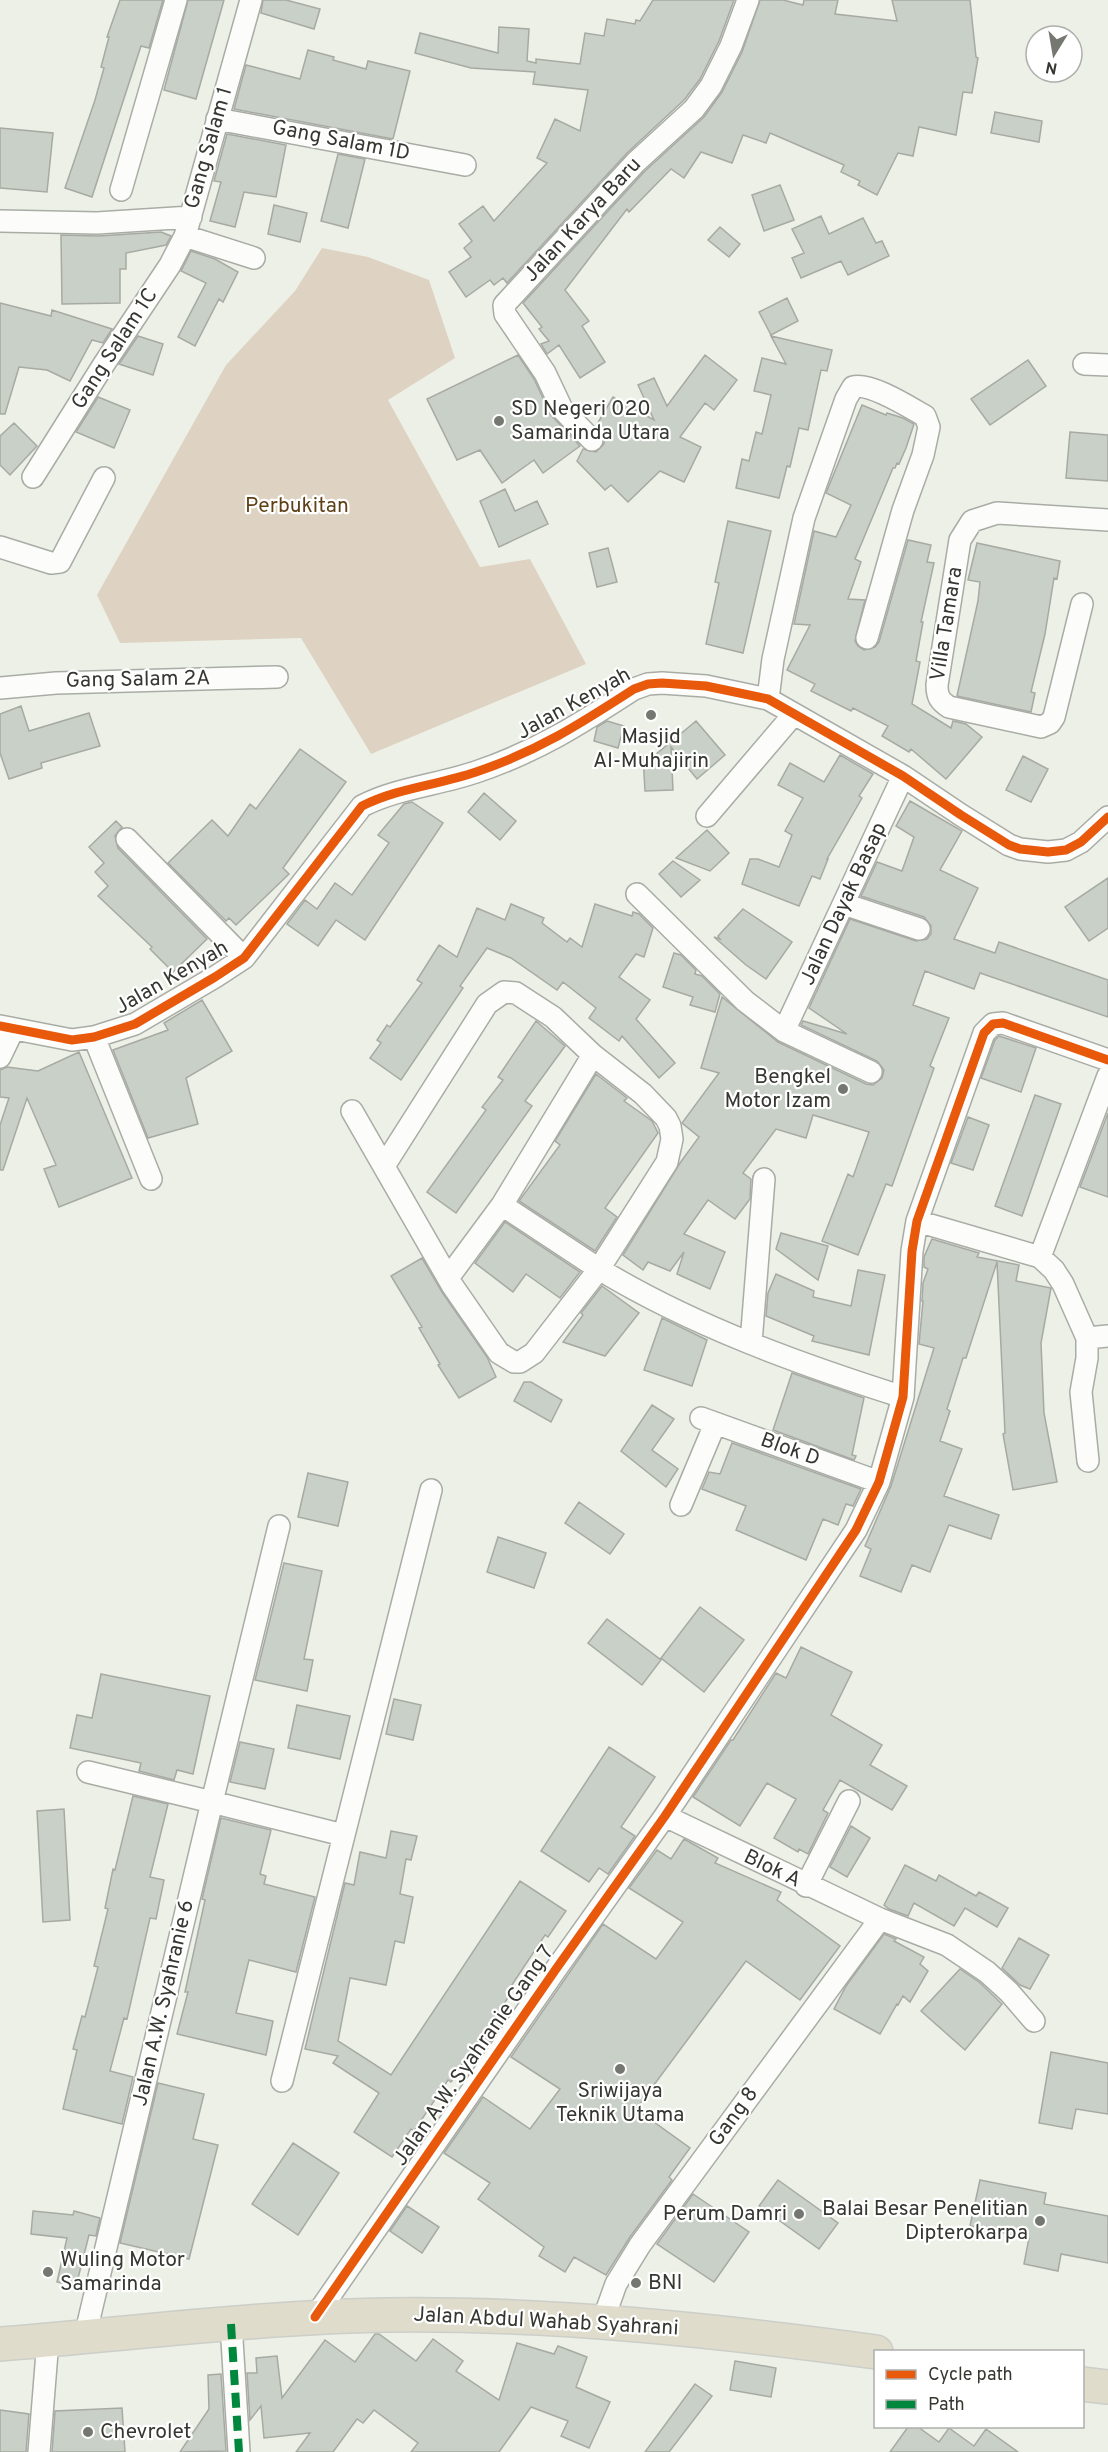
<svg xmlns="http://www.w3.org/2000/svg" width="1108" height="2452" viewBox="0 0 1108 2452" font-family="Overpass,sans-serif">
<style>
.forest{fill:#ded3c2}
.building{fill:#c9d0c7;stroke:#a6aaa3;stroke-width:1.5}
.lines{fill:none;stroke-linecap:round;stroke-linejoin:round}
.street-casing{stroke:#a9aca5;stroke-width:24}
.highway-casing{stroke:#cccec9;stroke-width:36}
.street{stroke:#fcfdfb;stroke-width:21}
.highway{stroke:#dfdccc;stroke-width:33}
.quiet{stroke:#00873e;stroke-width:8;stroke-dasharray:15 8;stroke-linecap:butt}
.cycleway-casing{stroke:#fff;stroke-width:13}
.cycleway{stroke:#e8590c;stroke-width:9}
.poi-dot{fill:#757870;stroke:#fff;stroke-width:2}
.labels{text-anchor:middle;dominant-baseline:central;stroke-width:4.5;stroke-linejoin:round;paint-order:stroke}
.street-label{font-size:21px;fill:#353730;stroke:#fff}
.poi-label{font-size:21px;fill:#353730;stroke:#fff;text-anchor:start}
.park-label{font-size:21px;fill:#604017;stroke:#fff}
</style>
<rect width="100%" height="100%" fill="#edf0e6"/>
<!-- forest -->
<path class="forest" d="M322,248l46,9 61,23 26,78 -67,42 92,167 50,-8 56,105 -215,90 -70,-116 -181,5 -23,-48 129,-230 69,-74z"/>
<!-- building -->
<path class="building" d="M120,0h43l-14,48 -8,-2 -49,151 -27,-9 30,-88 9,-32 -3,-1 8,-30h-2z
M188,0h36l-28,99 -32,-9z
M263,0h23l34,9 -6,20 -53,-16z
M653,0h81l-15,41 -19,38 -16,21 -57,53 -120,130 -4,-5 -9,7 -4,-5 -24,17 -17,-25 22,-15 -7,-9 8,-7 -13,-17 24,-18 11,15 53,-58 -10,-5 18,-39 25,12 8,-41 -55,-6 2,-12 -64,-4 -56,-15 5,-20 78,20 1,-26 30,2 -2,32 9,2v-4l44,5 5,-31 19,3 3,-17 28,5 1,-4 4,1z
M760,0h23l20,5 1,-5h34l-3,14 62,7 -5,-21h78l6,57 2,1 -6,35 -9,-1 -7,43 -37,-8 -6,29 -15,-3 -21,42 -19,-10 2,-4 -19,-9 3,-7 -74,-32 -4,10 -23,-8 -11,28 -31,-11 -17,26 -13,-9 -42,43 -2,-3 -62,81 24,31 -7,5 23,36 -25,16 -21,-33 -12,9 -6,-10 8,-3 -10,-12 3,-2 -19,-24 122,-132 59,-54 18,-25 20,-40z
M308,50l26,7 -1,3 33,9 2,-8 42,10 -17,68 -159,-30 12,-44 54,14z
M995,112l47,9 -3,21 -48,-9z
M0,128l53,5 -6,59 -47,-4z
M227,134l59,11 -10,52 -32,-5 -9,35 -25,-6 11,-39 -7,-1z
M338,154l27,5 -17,69 -27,-7z
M780,185l14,35 -30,11 -12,-36z
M274,205l33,8 -7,29 -32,-8z
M821,216l8,18 34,-16 13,25 6,-2 7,15 -41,19 -7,-14 -40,17 -9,-20 12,-5 -12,-24z
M720,227l20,17 -11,13 -21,-17z
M161,232l10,4 -5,9 -40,8v16h-6v34l-58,1 -1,-69 37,1z
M191,251l24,8 23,13 -15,30 -4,-3 -24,47 -17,-9 28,-54 -25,-12z
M787,298l11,23 -27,14 -12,-23z
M0,303l51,13 1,-6 60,19 -9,14 -11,-3 -22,41 -23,-11 -28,-3 -14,47h-5z
M138,336l25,8 -10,31 -34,-11z
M771,336l61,14 -5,21 -6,-1 -13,60 -9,-2 -9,39 -3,-1 -8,32 -43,-10 6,-29 7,2 7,-29 6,2 9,-39 -17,-4 8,-33 24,6z
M518,355l16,24 17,36 29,31 -37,27 -9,-13 -32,23 -22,-33 -23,10 -30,-61z
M705,355l32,25 -23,30 -9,-7 -25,34 21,10 -17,35 -24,-11 -32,31 -17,-17 -6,5 -28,-29 6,-12 13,3 8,-8v-8l-8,-10 17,-29 41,23 -16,-35 16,-7 13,28z
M1028,360l18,26 -56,39 -19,-26z
M98,397l32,13 -16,38 -38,-16z
M862,405l24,10 1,-2 16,5 11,6 -8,24 -7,16 -2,-1 -2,5h-2l-38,91 6,3 -13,37 17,1 -10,41 3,5 6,4 11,-3 4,-5 29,-102 23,5 -4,17 7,1 -13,59h2l-7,39 4,1 -8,42 39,24 2,-7 13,3 16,13 -36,42 -35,-30 -2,3 -27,-16 6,-10 -35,-18 -2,3 -40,-20 4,-7 -28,-14 23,-45 -16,-1 20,-93 22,6 15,-32 -25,-12z
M14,423l23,23 -27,29 -10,-10v-29z
M1070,432l38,3v46l-42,-3z
M505,489l10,22 22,-10 11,23 -49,23 -19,-46z
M728,521l43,10 -28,122 -37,-9 13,-61 -4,-1z
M977,543l83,18 -3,18 -3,-1 -9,56 -14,58 4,1 -4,19 -74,-16 21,-95 2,-19 -12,-2z
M608,548l9,34 -20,5 -8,-34z
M21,706l8,25 60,-18 11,33 -59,17 1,5 -33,11 -9,-26v-39z
M607,721l17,5 -6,22 -24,-7 3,-14z
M696,721l29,34 -28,24 -26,-32 2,43 -28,1 -2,-35 12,-1z
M300,749l46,33 -63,86 6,6 -53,51 -7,-7 -3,3 -58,-58 44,-43 16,16 22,-32 6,5z
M840,755l33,19 -14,22 3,2 -35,61h1l-8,20 -8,-3 -13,30 -57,-22 8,-25h8l21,8 13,-32 -7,-4 18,-33 -25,-13 12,-22 34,19z
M1023,756l25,13 -17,33 -25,-12z
M484,793l32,28 -16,19 -32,-28z
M910,801l52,30 -22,39 38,18 -24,51 41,14 4,-11 109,38v37l-128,-44 -6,16 -49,-18 -12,34 36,13 -19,48 4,2 -42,118 -6,-2 -28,71 -36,-14 26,-67 5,3 16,-45 -56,-17 -7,23 -30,-9 -33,44 8,6 -1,20 -15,20 -27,-19 -24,34 41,18 -15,37 -33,-15 7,-22 -14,19 -22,-9 -5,8 -20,-15 57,-92 19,-26 -17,-14 37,-50 -18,-5 21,-71 56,45 88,42 7,1 9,-7 2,-8 -7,-9 -76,-36 2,-4 44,13 -38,-26 41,-89 66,22 11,-2 4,-5v-8l-7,-9 -63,-21 16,-34 25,9 12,-34 -18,-11z
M412,802l31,21 -78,117 -29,-20 -18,26 -31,-22 18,-24 12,9 18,-26 17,12 37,-52 -11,-8 26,-31z
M116,821l6,6 -7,9 3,12 89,91 -34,33 -23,-23 2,-2 -54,-51 10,-10 -13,-14 9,-9 -15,-16z
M707,830l22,23 -19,18 -34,-13z
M673,861l27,19 -19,17 -22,-23z
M1108,878v50l-19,13 -24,-34z
M511,904l33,14 -2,5 25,19 3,-4 12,9 13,-43 37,12 1,-4 6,2 14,14 -9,29 -8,-3 -17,23 31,23 -14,19 39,44 -16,15 -37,-42 -3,5 -30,-23 7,-10 -33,-26 -6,8 -46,-32 -24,-10 -27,38 3,2 -62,92 -31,-22 11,-15 -4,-3 10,-15 3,2 32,-44 -5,-3 22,-35 18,12 20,-49 28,12z
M743,909l49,33 -26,37 -20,-14 -32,-28 6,2 -2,-3z
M674,953l7,2 15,15 -1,4 7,2 18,18 -5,18 -25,-7 3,-8 -30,-10z
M202,1000l30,51 -46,27 12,46 -50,14 -35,-88 55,-20 -4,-7z
M536,1021l29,25 -40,55 7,5 -76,107 -29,-21 59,-82 -4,-3 21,-27 -5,-3z
M999,1036l37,12 -15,44 -40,-14 14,-38z
M79,1052l53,126 -73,29 -15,-38 12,-4 -29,-67 -24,72h-3v-45l9,-27 -9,-1v-27l7,-3 31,4z
M596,1074l31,24 -3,3 28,20 6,12 -53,75 12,9 -22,34 -76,-50 41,-56 -5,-4z
M1035,1095l26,9 -39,112 -27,-10z
M1108,1113v84l-28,-10z
M968,1117l21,8 -16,45 -22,-7z
M505,1222l75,50 -20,26 -34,-24 -13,18 -38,-29z
M781,1233l47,13 -10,34 -42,-31z
M932,1239l47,14 -2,4 42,8 -3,16 35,7 -10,55 3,70 13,69 -44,8 -10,-56 2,-1 -8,-171 -31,96h-3l-16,51 3,2 -10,30 22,8 -18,47 55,19 -8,24 -42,-14 -19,47 -18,-7 -11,27 -41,-16 11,-27 -6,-3 26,-60 43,-138 -15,-4 4,-43h-1l1,-18 5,-14 -4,-2v-10z
M422,1258l20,34 45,65 9,20 -37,21 -21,-33 2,-1 -21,-36 3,-1 -31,-51z
M858,1270l27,5 -16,80 -57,-14 2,-5 -48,-20 2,-23 8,-19 38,17 -1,6 38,9z
M602,1286l37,27 -34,43 -42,-14 20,-27 -2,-2z
M662,1318l45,22 -15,46 -48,-16z
M792,1373l72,25 -12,57 4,1 -2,4 -81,-30z
M524,1382h7l31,18 -11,22 -37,-21z
M652,1405l22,14 -22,31 26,19 -12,18 -45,-36z
M732,1443l129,46 -8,17 -7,-2 -8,21 -15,-6 -17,41 -70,-30 10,-24 -44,-17 7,-17 11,2z
M308,1473l40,9 -10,44 -40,-9z
M579,1502l45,32 -14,20 -45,-31z
M498,1537l48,16 -12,35 -47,-16z
M284,1563l38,8 -18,88 9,1 -6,31 -52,-11z
M700,1607l44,33 -40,52 -43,-34z
M607,1619l54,41 -19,25 -54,-42z
M801,1647l51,25 -21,43 51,30 -12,20 37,21 -15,24 -52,-30 -17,30 5,3 -20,41 -9,-5 -1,3 -24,-14 22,-39 -29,-16 -27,43 -47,-29 38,-57h2l43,-67 10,5z
M101,1674l109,22 -17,78 -16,-4 -3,10 -35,-9 2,-8 -71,-15 7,-33 15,3z
M394,1699l27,6 -8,35 -27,-6z
M297,1705l53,11 -10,43 -52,-11z
M240,1742l34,7 -9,40 -35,-7z
M609,1747l46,30 -34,50 14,9 -27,38 -9,-6 -10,14 -48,-31z
M133,1796l35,8 -18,73 14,3 -8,39 -6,-1 -23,101 -3,-1 -14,53 23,6 -11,47 -59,-15 14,-59 -4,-1 9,-33 3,1 13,-50 -4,-1 14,-57 -3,-1 8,-39 2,1z
M64,1809l6,111 -27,2 -6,-111z
M221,1818l50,12 -11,44 6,2 -2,8 51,13 -19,75 -47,-12 -13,53 37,8 -7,34 -89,-21 11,-42h-3l20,-92 -3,-1z
M851,1826l19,12 -23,39 -17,-10z
M391,1831l26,5 -6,24 -5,-1 -6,35 13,3 -9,46 -9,-2 -9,44 -36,-7 -12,63 53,34 129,-194 46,30 -18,26 -3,-2 -39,59 3,2 -15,24 8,5 -13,18 -9,-5 -29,44 -3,-2 -34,51 -3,-2 -19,28 -38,-25 25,-39 -46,-30 5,-7 -33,-7 40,-166 9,2 6,-33 26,6z
M684,1839l34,19 -3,5 66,29 -4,8 63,46 -40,54 -54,-39 -110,148 54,39 -21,29 3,3 -42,57 -24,38 -32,-18 -9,15 -26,-16 5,-9 -66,-48 12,-16 -46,-30 39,-56 47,32 30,-40 -49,-32 92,-133 53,35 27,-37 -54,-34 28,-38 14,9z
M905,1865l31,16 3,-6 37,21 3,-4 29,16 -11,19 -32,-19 -11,18 -40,-23 -6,13 -19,-7 -5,-4z
M884,1934l12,5 -2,2 30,16 -4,7 8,7 -18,31 -7,-6 -5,9 -1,-1 -17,30 -46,-25 12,-23z
M1019,1938l30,17 -19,34 -10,-4 -18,-17z
M960,1969l19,13 23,22 -37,46 -44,-39z
M1051,2052l57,11v51l-32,-5 -4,20 -33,-6z
M158,2083l46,11 -11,45 25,6 -29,114 -69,-16z
M293,2143l46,30 -41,62 -46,-31z
M778,2180l60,43 -19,26 -60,-43z
M980,2180l66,13 -2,11 64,12v47l-47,-9 -3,17 -34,-7 5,-26 -59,-12z
M693,2194l56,38 -35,50 -57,-38z
M407,2206l32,21 -17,26 -32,-22z
M33,2211l40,4 1,-4 26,7 -4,18 -7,-1 -13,51 -19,-4 10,-44 -36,-4z
M375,2334h4l37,27 17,-22 30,22 -7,10 43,29 18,-57 37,11 4,-8 29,11 -11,30 34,15 -21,46 -28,-12 7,-15 -37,-14 -32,45h-88l7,-9 -44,-33 -11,13 -6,-4 -24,33h-37l14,-19 -46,5 -3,-32 -11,14 -3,-47h10l-1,-15 21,-2 5,42 43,-58 30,22z
M735,2361l41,7 -5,29 -41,-7z
M221,2374l5,77 -46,1 29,-43 -1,-34z
M695,2384l17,12 -43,56h-24z
M122,2408l3,44h-73l3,-41z
M0,2410l29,4 -3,38h-26z
M908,2427h10l21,15 10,-14 25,18 12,-17 32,23h-128z"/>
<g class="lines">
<defs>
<path id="street" d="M217,119l248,46
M121,190l55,-190
M0,221l97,2 94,-6
M185,236l69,22
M1084,364l24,1
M592,440l-30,-31 -17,-36 -40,-59 -1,-9 132,-143 58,-53 17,-23 20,-40 17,-46
M33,477l71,-113 66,-99 15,-29 66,-236
M0,547l51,16 9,-1 44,-84
M1082,604l-28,113 -4,6 -9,4 -92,-20c-9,-6 -12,-10 -12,-22l23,-145 12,-19 25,-8 111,7
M0,688l56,-5 221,-6
M768,699l5,-40 31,-141 42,-119 7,-12c17,-5 56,20 72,29l4,11 -6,28 -20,55 -36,128
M707,816l87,-102
M127,839l117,119
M637,894l108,107 39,30 87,41
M844,904l75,25
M0,1026l72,14 22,-3 41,-13 80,-47 29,-19 118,-152c35,-18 76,-21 114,-34 62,-21 104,-48 158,-83l14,-5 14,-1 44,3 62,13 135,77 58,39 48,30 11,4 28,3 18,-2 15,-8 27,-25
M784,1031l119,-255
M94,1037l57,142
M0,1057l13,-27
M352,1111l100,174 47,68 15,9h6l14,-9 65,-84c94,57 200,95 304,128
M384,1166l103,-162 17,-12 12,1 37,24 40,38 50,39 23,24 4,8 2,13 -5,23 -68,107 -97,-64
M917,1221l123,36 14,13 9,14 24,54v20l-6,34 7,69
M1040,1257l68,-181
M448,1278l54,-73 91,-150
M1087,1338l21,-2
M751,1343l13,-164
M701,1418l178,64
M681,1505l34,-81
M88,1772l124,30 67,-276
M665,1816l215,103 67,26 40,27 22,20 25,29
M806,1886l43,-85
M282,2081l149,-591
M315,2317l241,-348 109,-153 191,-286 23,-48 24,-85 9,-146 5,-30 67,-188 9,-9 10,-1 105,37
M602,2323l14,-39 24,-39 240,-326
M231,2324l8,128
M85,2336l127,-534 131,33
M39,2452l9,-112"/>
<path id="highway" d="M0,2344c129,-10 259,-27 388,-29 163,-2 326,15 488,37
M1082,2384l26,3"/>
</defs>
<!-- street casing -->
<use href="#street" class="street-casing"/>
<!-- highway casing -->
<use href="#highway" class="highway-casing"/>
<!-- street -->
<use href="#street" class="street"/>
<!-- highway -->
<use href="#highway" class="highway"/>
<!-- quiet -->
<path class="quiet" d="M231,2324l8,128"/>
<defs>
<path id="cycleway" d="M0,1026l72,14 22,-3 41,-13 80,-47 29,-19 118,-152c35,-18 76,-21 114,-34 62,-21 104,-48 158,-83l14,-5 14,-1 44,3 62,13 135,77 58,39 48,30 11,4 28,3 18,-2 15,-8 27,-25
M315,2317l241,-348 109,-153 191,-286 23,-48 24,-85 9,-146 5,-30 67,-188 9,-9 10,-1 105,37"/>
</defs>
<!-- cycleway casing -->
<use href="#cycleway" class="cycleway-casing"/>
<!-- cycleway -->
<use href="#cycleway" class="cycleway"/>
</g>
<!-- markers -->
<g class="poi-dot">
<circle cx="499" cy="421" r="6"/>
<circle cx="651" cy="715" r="6"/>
<circle cx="843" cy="1089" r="6"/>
<circle cx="620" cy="2069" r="6"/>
<circle cx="799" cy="2214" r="6"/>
<circle cx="1040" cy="2221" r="6"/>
<circle cx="48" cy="2272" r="6"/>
<circle cx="636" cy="2283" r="6"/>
<circle cx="88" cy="2432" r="6"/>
</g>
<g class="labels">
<!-- street labels -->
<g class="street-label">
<text transform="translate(341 141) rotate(11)">Gang Salam 1D</text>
<text transform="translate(209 148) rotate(-74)">Gang Salam 1</text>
<text transform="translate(583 220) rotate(-47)">Jalan Karya Baru</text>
<text transform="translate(115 349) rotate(-57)">Gang Salam 1C</text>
<text transform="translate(947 624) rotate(-81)">Villa Tamara</text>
<text transform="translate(138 680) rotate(-1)">Gang Salam 2A</text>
<text transform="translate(574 704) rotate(-29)">Jalan Kenyah</text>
<text transform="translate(844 904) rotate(-65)">Jalan Dayak Basap</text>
<text transform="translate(172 978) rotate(-30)">Jalan Kenyah</text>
<text transform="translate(790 1450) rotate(20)">Blok D</text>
<text transform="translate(772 1869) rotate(26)">Blok A</text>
<text transform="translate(164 2003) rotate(-77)">Jalan A.W. Syahranie 6</text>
<text transform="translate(474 2056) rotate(-55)">Jalan A.W. Syahranie Gang 7</text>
<text transform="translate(734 2117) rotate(-54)">Gang 8</text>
<text transform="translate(546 2322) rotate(3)">Jalan Abdul Wahab Syahrani</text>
</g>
<!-- poi labels -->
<g class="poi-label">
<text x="511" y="409">SD Negeri 020<tspan x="511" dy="24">Samarinda Utara</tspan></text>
<text x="651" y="737" text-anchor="middle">Masjid<tspan x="651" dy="24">Al-Muhajirin</tspan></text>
<text x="831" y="1077" text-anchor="end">Bengkel<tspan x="831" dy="24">Motor Izam</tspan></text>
<text x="620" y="2091" text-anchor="middle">Sriwijaya<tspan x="620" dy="24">Teknik Utama</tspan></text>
<text x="1028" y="2209" text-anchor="end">Balai Besar Penelitian<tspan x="1028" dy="24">Dipterokarpa</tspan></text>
<text x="787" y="2214" text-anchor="end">Perum Damri</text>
<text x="60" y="2260">Wuling Motor<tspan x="60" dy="24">Samarinda</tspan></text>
<text x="648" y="2283">BNI</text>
<text x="100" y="2432">Chevrolet</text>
</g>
<!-- park labels -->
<g class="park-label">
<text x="297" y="506">Perbukitan</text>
</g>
</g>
<!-- legend -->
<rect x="874" y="2350" width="210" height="78" fill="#ffffff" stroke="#aeafac" stroke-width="1.5"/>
<rect x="886" y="2370" width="30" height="9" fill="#e8590c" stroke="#aeafac" stroke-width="1.5"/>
<text x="928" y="2380" font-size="18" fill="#353730">Cycle path</text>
<rect x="886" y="2400" width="30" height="9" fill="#00873e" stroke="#aeafac" stroke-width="1.5"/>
<text x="928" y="2410" font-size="18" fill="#353730">Path</text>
<!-- north arrow -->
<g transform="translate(1054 54) rotate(191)"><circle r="28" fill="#ffffff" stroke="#aeafac" stroke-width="1.5"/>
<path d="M0-4.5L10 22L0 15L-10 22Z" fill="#757870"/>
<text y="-9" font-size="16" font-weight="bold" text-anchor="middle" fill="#353730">N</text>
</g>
</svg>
